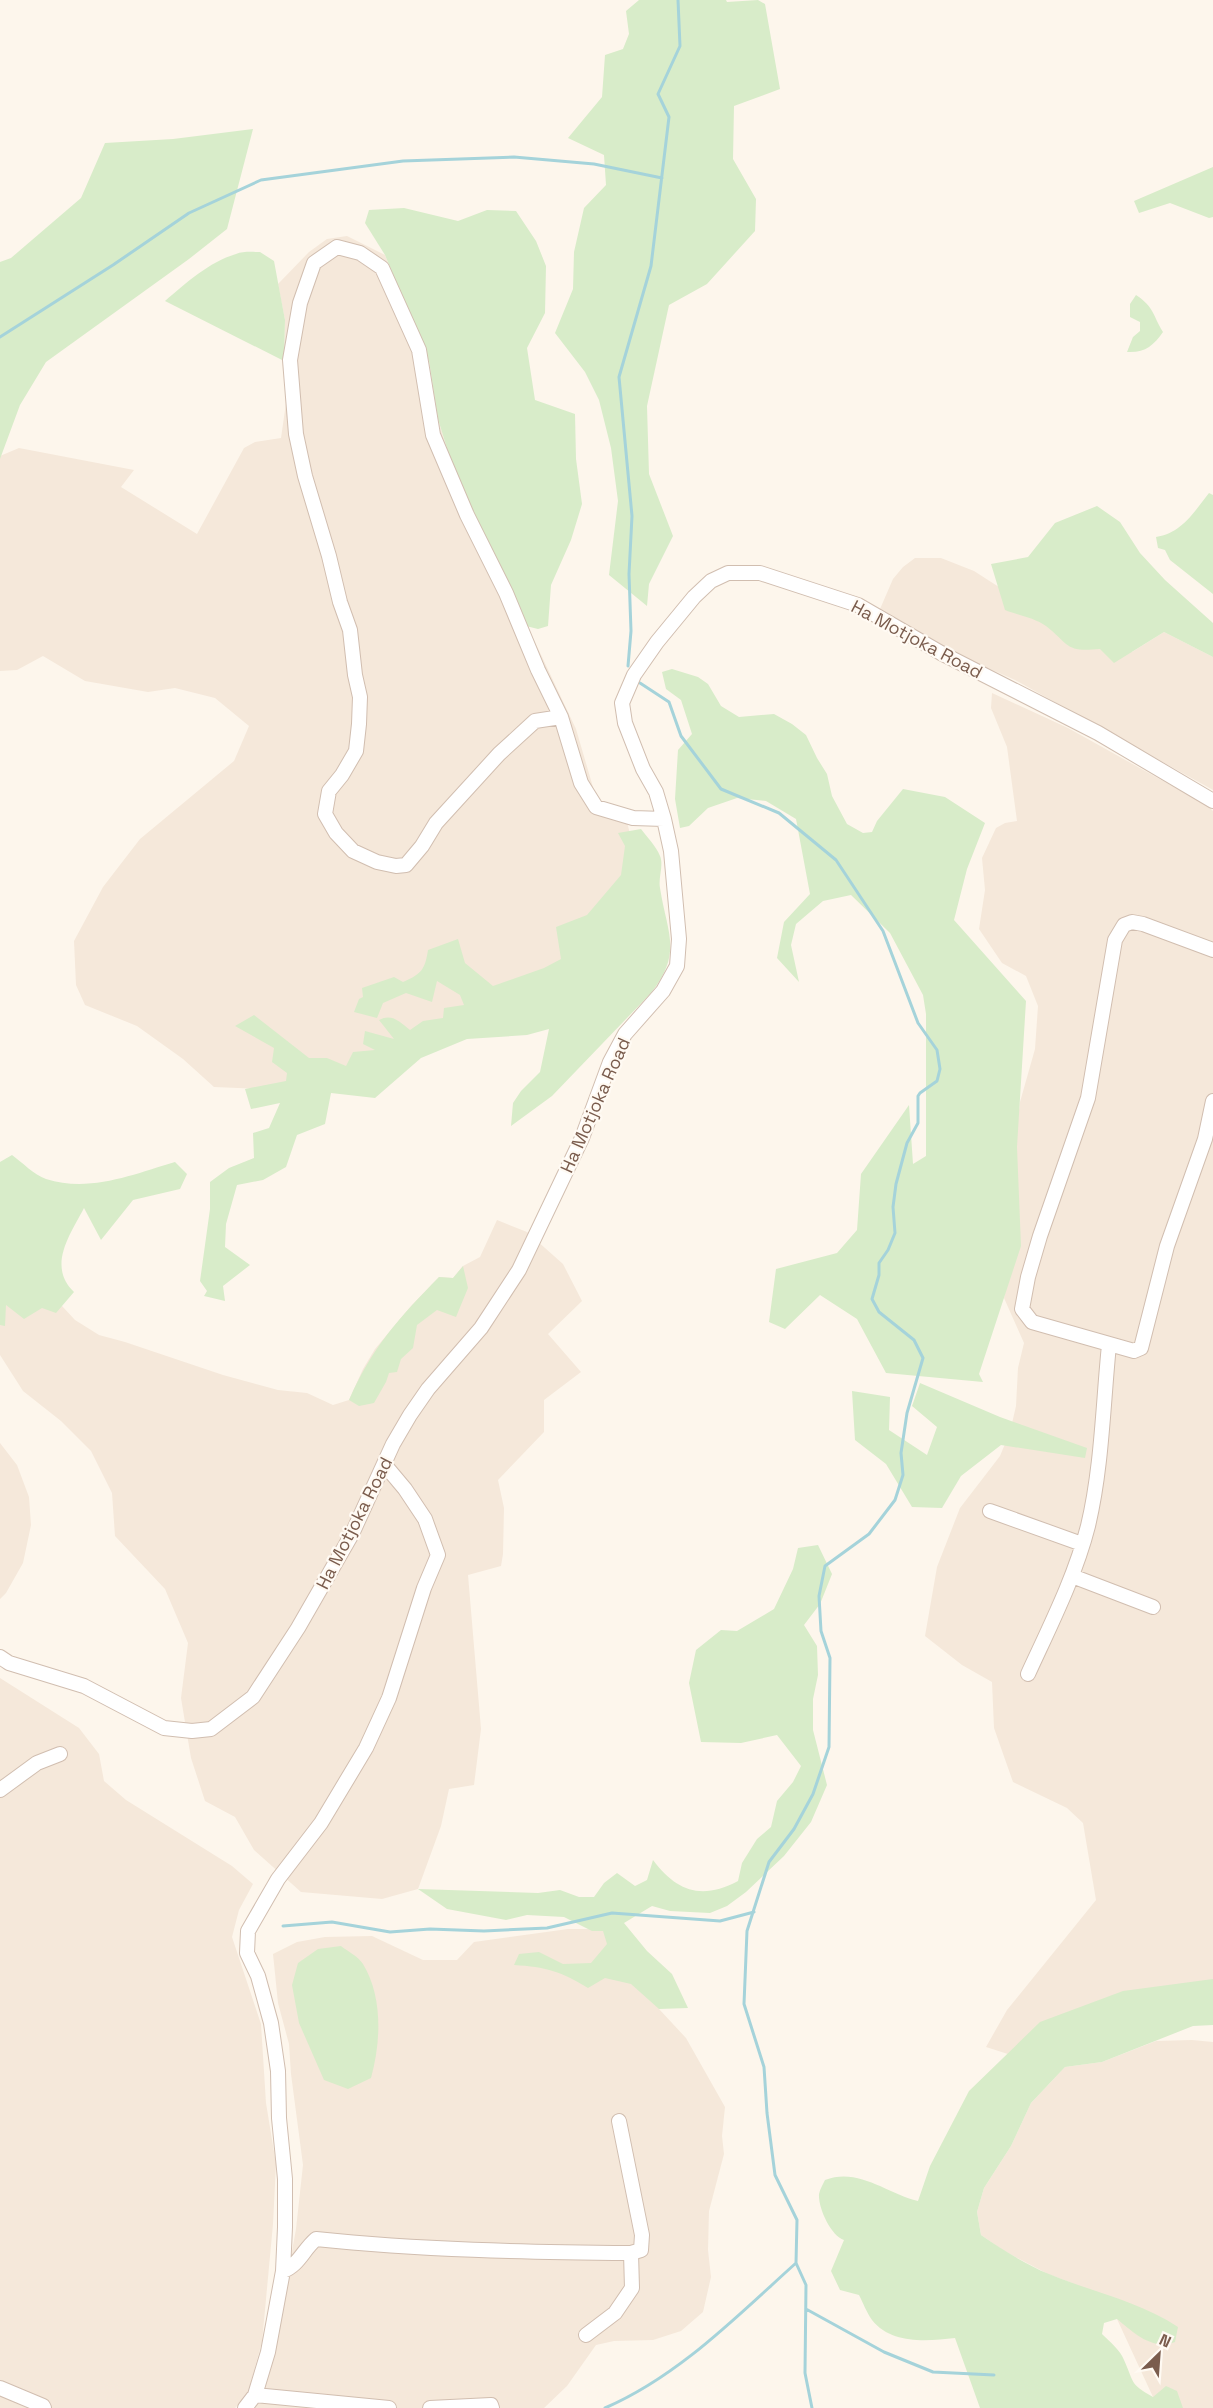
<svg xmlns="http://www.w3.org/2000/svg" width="1213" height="2408" viewBox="0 0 1213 2408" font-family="'Space Grotesk',sans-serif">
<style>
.residential{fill:#f5e8da}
.green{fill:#d8ecc9}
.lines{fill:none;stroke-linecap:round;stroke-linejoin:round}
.stream{stroke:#a5d3da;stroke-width:3}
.minor-casing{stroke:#d1beb0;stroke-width:16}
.minor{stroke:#fff;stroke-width:14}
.labels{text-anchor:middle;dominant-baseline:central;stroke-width:4.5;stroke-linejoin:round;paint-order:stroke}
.street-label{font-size:18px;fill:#7a5c4d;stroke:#fffaf3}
</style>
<rect width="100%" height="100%" fill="#fdf6ec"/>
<!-- residential -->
<path class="residential" d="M347,236l38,19 44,106 9,58 15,49 123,261 19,65 -4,15 24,12 12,1 13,52 -47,89 -285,128 -94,-4 -31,-28 -46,-33 -52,-21 -9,-20 -2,-44 29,-54 37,-48 94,-78 15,-35 -34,-28 -40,-10 -27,4 -63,-11 -42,-25 -26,14 -17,1v-215l19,-8 115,22 -13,17 76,47 47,-86 11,-6 26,-4 5,-35 -2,-42 1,-41 -7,-36 31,-32 18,-13z
M915,558h26l33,13 53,34 105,47 32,-20 49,25v133l-198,-110 -50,-22 -85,-49 13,-30 10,-12z
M992,693l76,35 140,78 5,5v1179l-171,75 -56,-18 21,-37 89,-110 -13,-77 -16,-15 -54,-26 -19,-54 -2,-46 -30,-17 -37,-29 12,-69 23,-59 40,-52 10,-24 6,-26 2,-38 6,-25 -20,-45 9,-44 -5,-46 12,-106 15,-53 3,-43 -12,-30 -24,-13 -23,-34 6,-39 -3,-32 14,-30 9,-5 12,-2 -10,-74 -16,-39z
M497,1220l30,12 36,32 19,37 -34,33 33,38 -37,28v32l-46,48 6,28 -1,46 -2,12 -33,9 13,154 -7,56 -25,4 -8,37 -23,63 -36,10 -81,-7 -47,-42 -19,-33 -30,-16 -14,-43 -10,-60 7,-55 -23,-54 -50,-53 -3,-43 -21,-42 -30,-30 -38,-30 -23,-36v-54l50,-8 25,27 24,15 26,7 98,33 55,15 29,3 26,12 16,-5 14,-31 12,-20 36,-43 28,-29 14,1 10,-12 17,-9z
M0,1443l17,22 12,32 2,28 -8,38 -17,30 -6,6z
M0,1678l79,50 20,26 5,27 22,19 106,66 21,18 -14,26 -7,27 29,87 5,79 10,61 -3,60 -11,118 -15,54 -12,12h-235z
M568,1929h41l43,53 7,27 27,29 39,69 -3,29 2,18 -15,57 -1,39 3,27 -8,35 -22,19 -28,9 -39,1 -18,4 -29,41 -23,22h-290l10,-17 10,-40 22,-122 7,-64 -12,-91 -2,-30 -11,-41 -5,-49 24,-12 28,-5 47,-1 51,24h34l17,-18z
M1192,2040l21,2v366h-45l-15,-11 -36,-78 -45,-36 -24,-9 -44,-23 -23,-16 -4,-23 7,-24 27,-42 20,-43 34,-36 37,-5 54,-21z"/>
<!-- green -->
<path class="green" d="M639,0h87l1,2 31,-2 7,4 15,85 -46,17 -1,53 23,40 -1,32 -48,53 -38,21 -22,101 2,68 24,62 -24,48 -2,22 -38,-31 9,-74 -7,-53 -12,-48 -14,-28 -30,-39 18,-44 1,-37 10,-44 22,-23 -2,-30 -36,-17 34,-41 3,-42 18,-6 6,-15 -3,-23z
M253,129l-26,100 -38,30 -143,103 -26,43 -20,54v-197l11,-4 70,-60 24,-55 68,-4z
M1213,167v50l-4,1 -39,-15 -31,10 -5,-12z
M404,208l54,13 29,-11 29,1 20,30 10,25 -1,47 -18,35 8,52 40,14 1,45 6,45 -11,36 -20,45 -3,41 -10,3 -12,-3 -73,-158 -15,-49 -9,-58 -44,-106 -20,-32 4,-13z
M260,252l14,9 11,59 -1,41 -119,-60c21,-18 44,-39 71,-47 7,-3 17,-2 24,-2z
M1136,295c19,13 16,19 27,37 -10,14 -18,21 -36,20l6,-15 7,-6v-9l-10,-5v-13z
M1209,493l4,2v99l-43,-34 -5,-10 -7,-2 -2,-11c26,-4 38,-25 53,-44z
M1097,506l23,16 20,31 25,27 48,43v34l-49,-25 -50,31 -14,-14c-35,3 -29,-3 -54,-23 -11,-8 -29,-11 -41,-16l-14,-46 37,-7 27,-34z
M672,669l26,8 10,7 13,22 18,11 35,-3 18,10 14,11 11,23 10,16 5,22 15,28 16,9 9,-1 5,-11 26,-32 42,8 40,26 -18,46 -13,51 72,81 -9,146 4,99 -42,128 4,8 -97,-9 -29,-54 -37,-24 -35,34 -16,-7 7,-53 61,-16 20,-23 4,-56 48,-69 4,59 13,-8v-142l-3,-19 -33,-62 -39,-38 -28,6 -27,23 -5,21 8,37 -22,-24 7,-36 26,-28 -14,-75 -30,-18 -29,-3 -29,10 -19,18 -9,2 -5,-29 3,-49 14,-16 -11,-34 -15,-11 -4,-17z
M641,829c6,8 15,17 19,27 4,9 -2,22 0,32 7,45 23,64 -9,105l-99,103 -41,30 2,-23 8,-12 19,-19 9,-43 -22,6 -60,4 -46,19 -46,40 -44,-5 -6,31 -28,11 -11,32 -23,13 -26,5 -11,39 -1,23 25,18 -27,21 2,15 -21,-5 3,-5 -7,-10 10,-72v-27l19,-14 25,-10 -1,-25 16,-5 11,-25 -29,6 -6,-20 41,-8 1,-8 -15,-11 2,-14 -39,-22 19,-11 55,43h18l19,8 7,-14 22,-2 -12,-6 2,-13 29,8 -15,-19c13,-7 21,2 31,10l13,-9 20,-3 1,-10 20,-3 -4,-10 -23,-14 -5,21 -26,-9 -23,10 -6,15 -23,-6 5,-13 4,-2 -1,-9 32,-11 9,5c19,-8 22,-13 25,-32l30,-11 7,24 28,23 51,-18 17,-9 -5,-32 31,-12 34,-40 4,-29 -7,-13z
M12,1155c10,7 22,20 34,24 44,14 88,-5 129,-17l12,12 -7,15 -47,11 -32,40 -17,-32c-14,27 -37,58 -10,84l-18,21 -14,-5 -18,11 -18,-14 -1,21 -5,-1v-163z
M463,1266l5,22 -12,29 -19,-7 -20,15 -4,23 -12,11 -4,13 -8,1 -3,9 -12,21 -15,3 -10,-6c23,-53 50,-82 90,-123l14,1z
M920,1383l80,34 87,31 -2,10 -84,-13 -40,31 -19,32 -30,-1 -26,-43 -31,-24 -3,-49 38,6 -1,33 38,25 10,-28 -25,-21z
M818,1545l14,29 -12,30 -16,21 13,21 1,29 -5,24v31l14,55 -16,37 -27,34 -38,36 -19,14 -17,7 -40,-2 -18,-5 -28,17 23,28 25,23 16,34 -29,1 -28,-25 -26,-6 -17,10c-28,-17 -42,-21 -74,-23l5,-11 20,-2 24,12 28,-1 16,-19 -4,-13h-11l-28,-14 -37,-2 -21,5 -59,-11 -29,-20 120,4 22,-3 19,7h15l10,-14 13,-10 18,13 12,-6 6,-20c24,32 49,40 85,21l4,-18 15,-24 14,-12 6,-26 16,-19 8,-16 -24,-31 -36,8 -40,-1 -12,-59 7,-33 25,-20 16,1 37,-22 19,-40 5,-21z
M341,1946c6,5 17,10 22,18 20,33 18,78 8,114l-23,11 -24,-9 -25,-57 -7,-38 6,-22 20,-14z
M1213,1979v46l-20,1 -91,36 -37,5 -34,36 -20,43 -27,42 -7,24 4,23c22,15 44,29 68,39 43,18 90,27 129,53l-3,15c-23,9 -42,-10 -58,-23l-13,4 -2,11c8,8 18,16 22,26 11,24 5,23 29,37l13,-11 11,5 6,17h-203l-25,-70c-27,3 -63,7 -83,-18 -5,-7 -9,-17 -13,-25l-19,-5 -9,-19 13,-31c-13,-4 -26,-32 -25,-46 1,-5 4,-10 6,-14 33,-13 61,13 93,21l12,-35 39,-75 71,-69 83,-31z"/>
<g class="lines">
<!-- stream -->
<path class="stream" d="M0,337l113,-72 76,-52 72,-33 142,-19 111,-4 80,7 68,14
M628,666l3,-35 -2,-57 3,-58 -13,-139 32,-111 18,-149 -11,-23 22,-48 -2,-46
M640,683l29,19 12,34 40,53 58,24 57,47 47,71 35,92 19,27 3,19 -3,12 -17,12 -2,3v27l-11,20 -11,41 -3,23 2,26 -7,17 -9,13v12l-7,24 7,13 35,28 9,18 -16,55 -6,40 2,22 -8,25 -26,34 -44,32 -6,30 2,35 9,27 -1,89 -16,47 -19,35 -25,33 -22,69 -3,73 20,63 3,46 8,62 22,45 -1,43 10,22 -1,88 7,35
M283,1926l49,-4 58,10 40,-3 54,2 63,-3 65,-15 108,8 34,-9
M806,2309l78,43 49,20 61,3
M605,2408c74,-32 132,-92 191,-145"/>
<defs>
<path id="minor" d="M561,717l-26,4 -36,33 -63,69 -14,23 -16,19 -10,1 -19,-4 -24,-11 -17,-18 -11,-19 4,-23 13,-16 14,-24 3,-27 1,-27 -5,-22 -5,-45 -10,-28 -11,-46 -24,-80 -9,-42 -6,-74 10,-57 14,-40 23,-16 23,6 22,15 37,82 14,85 34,80 39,78 32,77 23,47 20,66 15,24 37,11 31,1
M1213,950l-70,-26 -11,-2 -8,3 -9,15 -27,158 -48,138 -12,41 -6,32 10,13 102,29 7,-3 26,-102 38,-107 8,-38
M990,1511l92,33
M1072,1576l81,31
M0,1657l9,6 75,23 80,42 28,3 19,-2 42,-32 45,-69 54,-94 41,-90 17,-29 18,-26 53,-61 38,-58 63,-132 28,-76 15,-28 38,-43 14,-25 2,-27 -8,-88 -7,-32 -8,-27 -13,-23 -18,-46 -3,-20 12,-28 23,-33 37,-45 17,-16 17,-8h32l98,32 83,48 157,80 115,68
M1028,1674c22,-48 47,-97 60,-148 14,-59 15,-122 21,-181
M0,1790l37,-27 23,-9
M283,2271c16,-6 20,-21 33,-32 105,11 209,13 315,14l10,-3 1,-15 -23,-114
M586,2335l29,-22 17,-25 -1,-35
M0,2388l43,18 1,2
M255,2395l134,13
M245,2408l10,-13 13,-43 15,-81 2,-44v-48l-6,-61 -1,-47 -7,-48 -13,-47 -11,-23 1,-22 30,-52 43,-56 45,-75 23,-50 35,-110 14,-33 -13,-36 -20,-30 -21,-25
M430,2408l61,-3 1,3"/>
</defs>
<!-- minor casing -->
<use href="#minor" class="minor-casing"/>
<!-- minor -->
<use href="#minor" class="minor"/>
</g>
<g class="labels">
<!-- street labels -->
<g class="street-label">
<text transform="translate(917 639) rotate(28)">Ha Motjoka Road</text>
<text transform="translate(595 1105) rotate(-66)">Ha Motjoka Road</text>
<text transform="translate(354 1523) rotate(-63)">Ha Motjoka Road</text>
</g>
</g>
<!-- north arrow -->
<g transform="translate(1159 2354) rotate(25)" stroke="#fffaf3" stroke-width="4.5" paint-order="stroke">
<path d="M0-4.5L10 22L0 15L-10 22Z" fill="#7a5c4d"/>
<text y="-9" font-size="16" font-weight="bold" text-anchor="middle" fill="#7a5c4d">N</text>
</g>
</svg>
